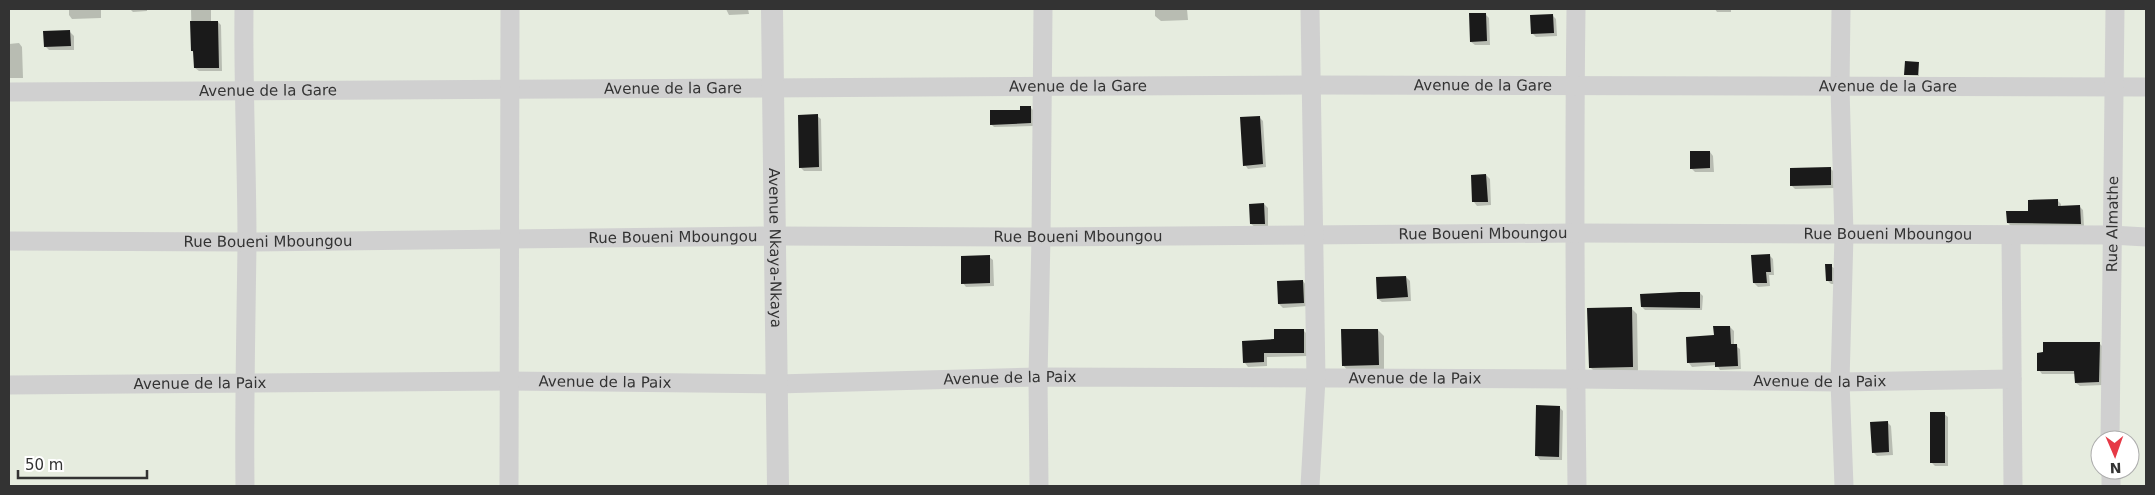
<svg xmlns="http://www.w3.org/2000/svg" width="2155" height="495" viewBox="0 0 2155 495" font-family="'DejaVu Sans',sans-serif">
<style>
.green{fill:#e6ecdf;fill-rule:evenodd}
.shadow{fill:#0003}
.building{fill:#1a1a1a}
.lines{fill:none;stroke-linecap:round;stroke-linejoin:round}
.minor{stroke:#d0d0d0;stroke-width:19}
.tertiary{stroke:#d0d0d0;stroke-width:22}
.labels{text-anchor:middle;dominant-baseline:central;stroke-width:5;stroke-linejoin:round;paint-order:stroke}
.street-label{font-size:15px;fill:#333;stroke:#fff}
</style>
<rect width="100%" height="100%" fill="#fff"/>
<!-- green -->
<path class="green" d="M9,9h2137v477h-2137zM2100,440h30v30h-30z"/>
<!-- shadow -->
<path class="shadow" d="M69,9h32v9l-29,1 -3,-4z
M130,9h17v2l-14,1z
M191,9h20v13h7l3,3 1,46h-23l-4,-3v-15l-3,-2z
M726,9h22l1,5 -20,1z
M1155,9h32l1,11 -27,1 -6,-5z
M1715,9h16v3h-14z
M1485,14l4,4 1,27h-15l-4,-3z
M1552,15l4,4 1,17 -21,1 -3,-3z
M70,32l4,4v14h-25l-4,-4z
M19,43l3,4 1,31h-14v-34z
M1919,63v13l-14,-1z
M1030,107l3,3v16l-39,1 -3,-3z
M817,116l4,3 1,52h-18l-4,-4z
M1259,117l4,4 3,46 -18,2 -3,-4z
M1710,152l3,4 1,16h-19l-4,-4z
M1830,168l4,4 1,16 -40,1 -4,-4z
M1486,175l4,4 1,26 -14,1 -3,-4z
M2057,200l4,4v4l19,-1 3,3 1,16h-73l-3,-3z
M1264,204l4,4v19h-13l-4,-3z
M1769,255l4,4 1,16h-5l1,11 -12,1 -4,-4z
M989,257l4,3 1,26 -28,1 -3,-4z
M1831,266l4,3v15h-4l-4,-4z
M1406,277l4,4 1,20 -29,1 -4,-3z
M1303,281l3,4 1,21 -24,2 -4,-4 -1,-22z
M1700,293l3,3 -1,14h-57l-3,-3z
M1631,308l6,6 1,58 -42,1 -6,-6z
M1730,327l4,4v14l6,4 1,20 -21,1 -3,-5 -25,2 -3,-4 26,-27z
M1303,330l4,4 1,22 -41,1v9l-19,1 -3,-4 30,-22z
M1378,330l6,6v35h-36l-5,-6z
M2099,343l4,4v38l-23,1 -4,-3v-9h-34l-3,-4z
M1559,407l4,4 -1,49h-22l-3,-4z
M1944,414l4,3v49h-13l-4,-4z
M1887,422l4,4 2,29 -16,1 -4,-4z"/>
<!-- building -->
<path class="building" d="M1469,13h17l1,28 -17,1z
M1553,14l1,19 -23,1 -1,-19z
M190,21h28l1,47h-25l-1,-17h-2z
M70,30l1,16 -27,1 -1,-16z
M1905,61l14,1 -1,13h-14z
M1020,106h11v17l-41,2v-15h30z
M818,114l1,53 -20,1 -1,-53z
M1260,116l3,48 -20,2 -3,-49z
M1690,151h20v17l-20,1z
M1831,167v18l-41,1v-18z
M1486,174l2,28h-16l-1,-27z
M2058,199v7l22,-1 1,19 -74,-1 -1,-12h22v-11z
M1264,203l1,21h-15l-1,-20z
M1770,254l1,18h-5l1,11h-14l-2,-28z
M990,255v28l-29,1v-28z
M1825,264h7v17h-6z
M1406,276l2,21 -31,2 -1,-22z
M1303,280l1,23 -26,1 -1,-23z
M1680,292h20v16l-59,-1 -1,-13z
M1632,307l1,60 -44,1 -2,-60z
M1713,326h17l1,18h6l1,22 -23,1v-5l-28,1 -1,-26 28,-2z
M1274,329h30v24h-40v9l-21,1 -1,-22 32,-2z
M1341,329h37l1,36 -37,1z
M2043,342h57l-1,40 -24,1 -1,-12h-37v-18l6,-1z
M1536,405l24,1 -1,51 -24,-1z
M1930,412h15v51h-15z
M1888,421l1,31 -17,1 -2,-31z"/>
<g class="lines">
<!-- minor -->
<g class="minor">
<path d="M244,9c-1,78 3,156 3,235 -1,81 -3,161 -2,242"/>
<path d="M1576,9c-2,159 -1,318 1,477"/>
<path d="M1841,9l-1,78 4,148 -4,147 4,104"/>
<path id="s1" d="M9,92l1302,-7 835,2"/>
<path d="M2011,235l2,251"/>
<path id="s2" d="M9,241l238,1 528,-6 266,1 533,-4 537,2 35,2"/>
<path id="s3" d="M9,385l499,-4 269,3 261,-7 538,2 264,3 172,-3"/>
<path id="s4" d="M2110,440l5,-431"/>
<path d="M2111,470v16"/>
<path d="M509,486l1,-477"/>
<path d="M1039,486l-1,-109 3,-140 2,-228"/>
<path d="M1310,486l6,-107 -6,-370"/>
</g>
<!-- tertiary -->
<path class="tertiary" id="s5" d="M772,9l6,477"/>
</g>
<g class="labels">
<!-- street labels -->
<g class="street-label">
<text stroke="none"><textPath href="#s1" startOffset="1474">Avenue de la Gare</textPath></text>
<text stroke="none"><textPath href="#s1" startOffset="1069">Avenue de la Gare</textPath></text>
<text stroke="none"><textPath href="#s1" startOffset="1879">Avenue de la Gare</textPath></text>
<text stroke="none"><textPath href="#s1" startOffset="664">Avenue de la Gare</textPath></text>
<text stroke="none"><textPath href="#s1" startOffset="259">Avenue de la Gare</textPath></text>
<text stroke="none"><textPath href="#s4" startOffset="216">Rue Almathe</textPath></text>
<text stroke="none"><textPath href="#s2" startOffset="1474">Rue Boueni Mboungou</textPath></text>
<text stroke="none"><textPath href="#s2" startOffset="1879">Rue Boueni Mboungou</textPath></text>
<text stroke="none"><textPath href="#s2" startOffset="664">Rue Boueni Mboungou</textPath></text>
<text stroke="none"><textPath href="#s2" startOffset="1069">Rue Boueni Mboungou</textPath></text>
<text stroke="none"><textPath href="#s2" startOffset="259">Rue Boueni Mboungou</textPath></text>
<text stroke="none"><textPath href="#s5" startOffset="239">Avenue Nkaya-Nkaya</textPath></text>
<text stroke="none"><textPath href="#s3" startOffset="1406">Avenue de la Paix</textPath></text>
<text stroke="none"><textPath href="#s3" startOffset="1001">Avenue de la Paix</textPath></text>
<text stroke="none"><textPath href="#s3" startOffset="1811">Avenue de la Paix</textPath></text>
<text stroke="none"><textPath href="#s3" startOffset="596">Avenue de la Paix</textPath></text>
<text stroke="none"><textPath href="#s3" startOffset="191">Avenue de la Paix</textPath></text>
</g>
</g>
<!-- border -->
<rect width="2155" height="495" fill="none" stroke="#333333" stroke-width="20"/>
<!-- north arrow -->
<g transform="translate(2115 455) rotate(178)"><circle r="24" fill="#ffffff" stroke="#adadad"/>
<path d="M0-4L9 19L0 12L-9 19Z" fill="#e63946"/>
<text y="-8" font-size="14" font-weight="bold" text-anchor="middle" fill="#333333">N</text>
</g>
<!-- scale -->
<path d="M18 470v8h129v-8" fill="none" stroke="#333333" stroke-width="2.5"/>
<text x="25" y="470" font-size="15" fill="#333333" stroke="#ffffff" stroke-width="4" paint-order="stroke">50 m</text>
</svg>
